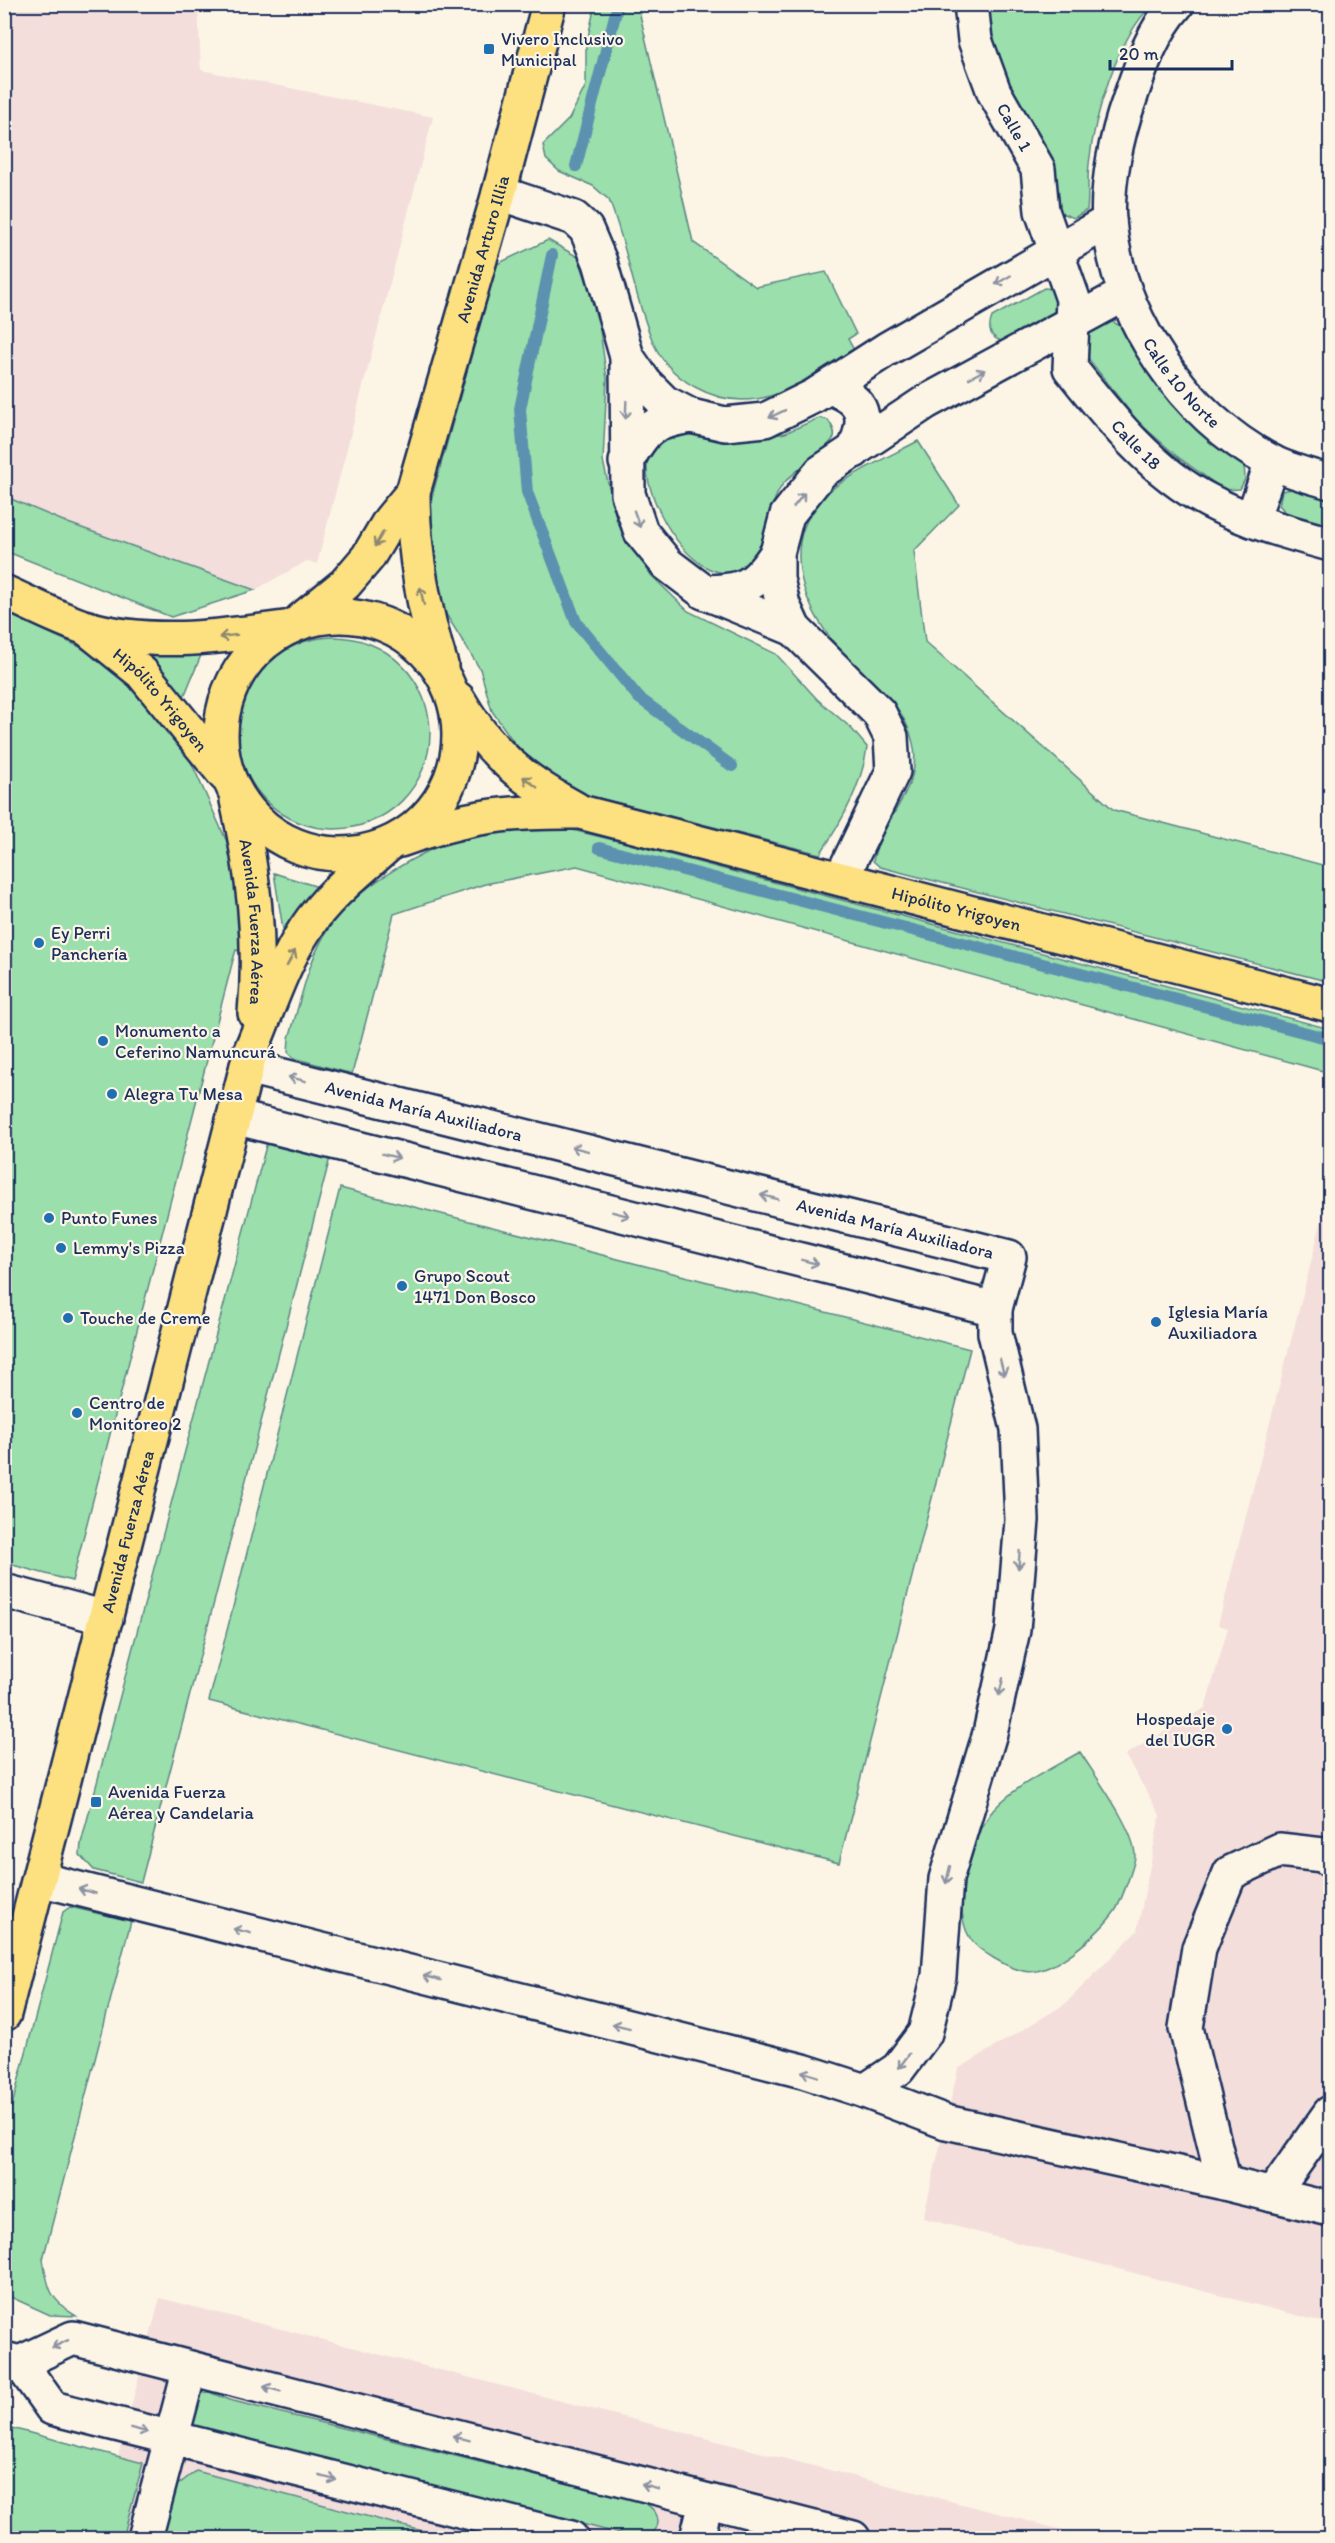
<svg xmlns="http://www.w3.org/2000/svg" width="1335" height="2543" viewBox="0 0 1335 2543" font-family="Itim,sans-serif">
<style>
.built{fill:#f3dedb}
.green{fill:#9bdfac;stroke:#5b8785;stroke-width:1.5}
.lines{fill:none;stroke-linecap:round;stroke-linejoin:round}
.stream{stroke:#5c92af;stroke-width:12}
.minor-casing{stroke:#1b2f5e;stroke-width:38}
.major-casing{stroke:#1b2f5e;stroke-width:38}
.minor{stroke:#fcf5e5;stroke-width:33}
.major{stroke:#fde080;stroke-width:33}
.oneway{stroke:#8c92a2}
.oneway2{stroke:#8c886f}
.poi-dot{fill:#1f6fb2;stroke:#fcf5e5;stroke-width:2}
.labels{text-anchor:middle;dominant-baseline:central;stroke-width:4.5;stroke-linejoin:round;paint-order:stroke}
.poi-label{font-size:18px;fill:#1b2f5e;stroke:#fcf5e5;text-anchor:start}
.street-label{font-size:18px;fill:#1b2f5e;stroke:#fcf5e5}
</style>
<rect width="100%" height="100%" fill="#fcf5e5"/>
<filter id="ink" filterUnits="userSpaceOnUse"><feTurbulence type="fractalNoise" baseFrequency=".0167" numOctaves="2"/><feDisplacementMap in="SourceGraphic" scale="12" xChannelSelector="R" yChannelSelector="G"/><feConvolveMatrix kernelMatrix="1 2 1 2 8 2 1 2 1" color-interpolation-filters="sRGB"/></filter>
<g filter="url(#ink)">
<!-- built -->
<path class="built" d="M5,5h193l3,65 232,47 -116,447 -10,-3 -52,29 -187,-67 -63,-27z
M1330,1188v1136l-407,-106 35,-149 107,-65 72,-73 23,-116 -35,-60 80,-47 23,-80 -10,-3z
M160,2298l934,240h-998z"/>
<!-- green -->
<path class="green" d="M595,5h48l-3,10 53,227 63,45 70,-15 30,62 -8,5 6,11c-51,32 -98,71 -159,37 -20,-11 -36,-28 -44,-50 -18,-45 -24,-92 -42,-137l-16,-14 -34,-15 -13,-12 -3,-14 26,-26 17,-34v-39z
M985,5h167c-35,34 -58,111 -63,159 -2,15 0,31 -2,46l-13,8 -15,-6 -4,-19v-28l-56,-93 -11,-45z
M548,240l30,17 19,53 10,69 -4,82 14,61 34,53 37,36 88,43 41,45 33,28 17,20c-5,39 -25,75 -47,107l-241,-61 -39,-23 -25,-26 -23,-33 -12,-42 -44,-71 -7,-91 68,-243z
M1044,288l10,1 6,18 -6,8 -50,27c-14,-4 -17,-12 -12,-25z
M1110,320l15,9 25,43 25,35 69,56 1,16 -5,10 -16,1 -46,-33 -41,-36 -53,-68 6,-24z
M819,418l9,2c3,5 8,11 6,17 -3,10 -39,33 -50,46 -19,23 -14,67 -41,84 -45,29 -98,-65 -96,-101 0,-7 5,-16 7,-22l34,-15 42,11 29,-2 26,-5z
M918,441l41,64 -45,46 11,91 189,168 216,57v115l-450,-115 -7,-6c7,-40 51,-74 40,-118 -8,-37 -39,-60 -65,-85 -45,-45 -75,-118 -17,-168 19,-16 63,-36 87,-49z
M1297,488l33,11v28l-41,-11 -10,-11 3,-14z
M4,496l64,27 187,67 -84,27 -166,-66z
M4,612l76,35 40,25 59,63 61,136 12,84 -16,-5 -3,10 -161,621 -67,-18z
M238 733a96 96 0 1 1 192 0a96 96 0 1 1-192 0Z
M202,653l-19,46 -34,-43z
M511,826l53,2 58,14 708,187v44l-753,-207 -92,18 -91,30 -42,160 -58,-16 -6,-6 1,-14c11,-34 18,-73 36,-104 23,-41 81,-74 123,-92 19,-8 43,-11 63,-16z
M274,873l44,14 -35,42z
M275,1137l57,13 -191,732 -47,-12 -14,-15 1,-12 185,-697z
M340,1188l630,161 -131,514 -630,-162z
M1080,1752c15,24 55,77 55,104 0,8 -15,48 -20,55 -15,22 -64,67 -92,60 -14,-3 -46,-20 -53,-33 -19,-30 -1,-94 18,-121 18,-27 64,-49 92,-65z
M70,1907l61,14 -88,338c5,30 7,41 33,57l-26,-1 -46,-21 1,-162 58,-220z
M209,2392l20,8 413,102c25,11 19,36 -6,36l-294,-76 -147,-34 -8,-11 7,-22z
M4,2426l139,37 -20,75h-118z
M196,2471l253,67h-287l13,-51z"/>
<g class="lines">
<!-- stream -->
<path class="stream" d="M576,166l42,-162
M552,255l-32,154 7,83 49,130 63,76 93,68
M599,848l731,191"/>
<defs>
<g id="minor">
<path id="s1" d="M971,4l4,36 19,52 44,77 4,42 31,88 -3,69c39,49 82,104 139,133 38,20 80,32 121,43"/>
<path id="s2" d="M1177,4c-25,28 -36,62 -48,97 -12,33 -23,85 -20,120 10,99 74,193 161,240 18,10 41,15 60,21"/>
<path d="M499,193l75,25 12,11 14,33 27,95 1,137 13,38 26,32 37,28 90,37"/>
<path d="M627,357l18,26 19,19 27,14 34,8 40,-4 49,-24 73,-47 222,-128"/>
<path d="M829,387c37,13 39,30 25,64"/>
<path d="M626,462c20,-35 24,-39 65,-46"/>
<path d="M1252,520l20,-58"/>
<path d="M704,592c41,-1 50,-5 73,-39"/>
<path d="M841,879l52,-108 -2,-34 -12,-24 -85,-84 -11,-24 -6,-26v-26l10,-38 34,-43 105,-70 199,-108"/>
<path id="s3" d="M247,1067l762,190 -14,52v24l23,96 4,91 -9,110 -23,103 -44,146 -7,97 -14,57 -27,36 -33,22"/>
<path d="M234,1117l761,192"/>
<path d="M4,1591l102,27"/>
<path d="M39,1879l764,192 62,20 81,31 278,61 106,26"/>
<path d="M1224,2183l-38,-155 13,-80 31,-75 49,-23 44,5 7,5"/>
<path d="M1272,2195l58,-82"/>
<path d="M4,2359l16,4 32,45 519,130"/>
<path d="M20,2363l53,-25 780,200"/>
<path d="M145,2538l45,-170"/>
<path d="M697,2538l9,-36"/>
</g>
<g id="major">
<path d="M4,592c27,12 53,26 80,35 65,20 134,10 200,1"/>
<circle cx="340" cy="735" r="119"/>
<path d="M301,620l44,-36 23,-27 22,-37 23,-28"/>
<path id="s4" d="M86,628l56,45 83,102"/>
<path id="s5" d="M441,665c-18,-57 -28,-113 -28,-173l86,-299 50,-189"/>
<path d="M458,699c30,53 66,82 118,110"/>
<path id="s6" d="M237,800c16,71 25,139 18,213"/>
<path id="s7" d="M400,840c67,-24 109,-29 180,-28l750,193"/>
<path id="s8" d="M4,2014l247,-964c17,-40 31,-85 55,-122 21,-32 52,-56 81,-82"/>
</g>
</defs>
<!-- minor casing -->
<use href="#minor" class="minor-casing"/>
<!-- major casing -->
<use href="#major" class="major-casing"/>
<!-- minor -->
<use href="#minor" class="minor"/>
<!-- major -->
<use href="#major" class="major"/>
</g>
<!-- one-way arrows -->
<defs><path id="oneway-shaft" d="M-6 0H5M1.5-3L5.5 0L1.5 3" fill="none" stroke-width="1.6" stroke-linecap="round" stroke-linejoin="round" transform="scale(1.5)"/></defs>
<g class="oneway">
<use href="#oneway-shaft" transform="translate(1003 280) rotate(150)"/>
<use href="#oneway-shaft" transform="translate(977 374) rotate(-28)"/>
<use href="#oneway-shaft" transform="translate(626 410) rotate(92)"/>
<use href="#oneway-shaft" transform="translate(777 414) rotate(154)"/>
<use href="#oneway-shaft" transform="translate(799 500) rotate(-52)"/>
<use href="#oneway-shaft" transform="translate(637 519) rotate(70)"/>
<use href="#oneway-shaft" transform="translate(297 1079) rotate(-166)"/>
<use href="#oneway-shaft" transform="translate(580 1149) rotate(-166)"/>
<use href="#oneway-shaft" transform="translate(391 1156) rotate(14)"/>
<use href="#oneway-shaft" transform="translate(769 1197) rotate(-166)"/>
<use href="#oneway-shaft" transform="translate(621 1214) rotate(14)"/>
<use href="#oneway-shaft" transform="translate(810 1262) rotate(14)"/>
<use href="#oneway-shaft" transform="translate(1002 1367) rotate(76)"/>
<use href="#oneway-shaft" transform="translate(1019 1560) rotate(94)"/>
<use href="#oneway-shaft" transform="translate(1001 1687) rotate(103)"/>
<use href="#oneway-shaft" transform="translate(948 1875) rotate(103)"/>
<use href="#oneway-shaft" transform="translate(87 1891) rotate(-165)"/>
<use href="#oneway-shaft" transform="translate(242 1931) rotate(-166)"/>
<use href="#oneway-shaft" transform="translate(432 1978) rotate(-166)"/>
<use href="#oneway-shaft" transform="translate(621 2026) rotate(-166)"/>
<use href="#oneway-shaft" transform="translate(904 2061) rotate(127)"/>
<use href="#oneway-shaft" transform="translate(810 2074) rotate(-163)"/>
<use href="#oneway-shaft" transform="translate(60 2344) rotate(155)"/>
<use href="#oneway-shaft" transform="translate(272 2389) rotate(-165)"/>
<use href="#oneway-shaft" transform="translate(139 2430) rotate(14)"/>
<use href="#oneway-shaft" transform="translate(461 2438) rotate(-165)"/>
<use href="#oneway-shaft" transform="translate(328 2478) rotate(14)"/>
<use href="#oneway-shaft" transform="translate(650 2487) rotate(-165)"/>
</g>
<g class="oneway2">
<use href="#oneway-shaft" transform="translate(379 539) rotate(120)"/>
<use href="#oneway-shaft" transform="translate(422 596) rotate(-102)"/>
<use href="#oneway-shaft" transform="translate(228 636) rotate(173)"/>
<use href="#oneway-shaft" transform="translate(530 782) rotate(-143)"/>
<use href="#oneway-shaft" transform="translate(291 958) rotate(-63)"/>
</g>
</g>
<!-- markers -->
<g class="poi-dot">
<rect x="483" y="43" width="12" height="12" rx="3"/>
<circle cx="39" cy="943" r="6"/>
<circle cx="103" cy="1041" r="6"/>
<circle cx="112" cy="1094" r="6"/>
<circle cx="49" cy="1218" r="6"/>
<circle cx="61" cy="1248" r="6"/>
<circle cx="402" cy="1286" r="6"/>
<circle cx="68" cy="1318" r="6"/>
<circle cx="1156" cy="1322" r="6"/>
<circle cx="77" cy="1413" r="6"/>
<circle cx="1227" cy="1729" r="6"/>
<rect x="90" y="1796" width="12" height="12" rx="3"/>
</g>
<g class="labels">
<!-- poi labels -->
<g class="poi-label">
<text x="501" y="39">Vivero Inclusivo<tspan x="501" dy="21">Municipal</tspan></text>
<text x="51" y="933">Ey Perri<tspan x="51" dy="21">Panchería</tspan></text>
<text x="115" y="1031">Monumento a<tspan x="115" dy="21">Ceferino Namuncurá</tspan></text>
<text x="124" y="1094">Alegra Tu Mesa</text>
<text x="61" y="1218">Punto Funes</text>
<text x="73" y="1248">Lemmy's Pizza</text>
<text x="414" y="1276">Grupo Scout<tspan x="414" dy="21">1471 Don Bosco</tspan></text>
<text x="1168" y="1312">Iglesia María<tspan x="1168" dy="21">Auxiliadora</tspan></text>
<text x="80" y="1318">Touche de Creme</text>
<text x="89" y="1403">Centro de<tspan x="89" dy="21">Monitoreo 2</tspan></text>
<text x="1215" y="1719" text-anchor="end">Hospedaje<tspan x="1215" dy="21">del IUGR</tspan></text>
<text x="108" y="1792">Avenida Fuerza<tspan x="108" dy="21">Aérea y Candelaria</tspan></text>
</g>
<!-- street labels -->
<g class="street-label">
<text stroke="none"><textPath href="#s1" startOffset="132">Calle 1</textPath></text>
<text stroke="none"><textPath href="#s5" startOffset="429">Avenida Arturo Illia</textPath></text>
<text stroke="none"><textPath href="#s2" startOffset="412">Calle 10 Norte</textPath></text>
<text stroke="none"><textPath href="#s1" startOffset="486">Calle 18</textPath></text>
<text stroke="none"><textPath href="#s4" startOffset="104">Hipólito Yrigoyen</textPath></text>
<text stroke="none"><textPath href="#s7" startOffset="572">Hipólito Yrigoyen</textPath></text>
<text stroke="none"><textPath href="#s6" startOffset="123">Avenida Fuerza Aérea</textPath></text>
<text stroke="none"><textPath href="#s3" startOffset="182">Avenida María Auxiliadora</textPath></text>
<text stroke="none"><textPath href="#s3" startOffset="668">Avenida María Auxiliadora</textPath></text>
<text stroke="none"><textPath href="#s8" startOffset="498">Avenida Fuerza Aérea</textPath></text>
</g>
</g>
<!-- margin -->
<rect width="1335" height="2543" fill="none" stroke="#fcf5e5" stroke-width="24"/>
<rect x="12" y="12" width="1311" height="2519" fill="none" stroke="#1b2f5e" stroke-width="2" filter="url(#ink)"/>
<!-- scale -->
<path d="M1110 60v9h122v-9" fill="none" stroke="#1b2f5e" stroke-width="3"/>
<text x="1119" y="60" font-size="18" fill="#1b2f5e" stroke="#fcf5e5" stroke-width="4.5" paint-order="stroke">20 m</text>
</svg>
